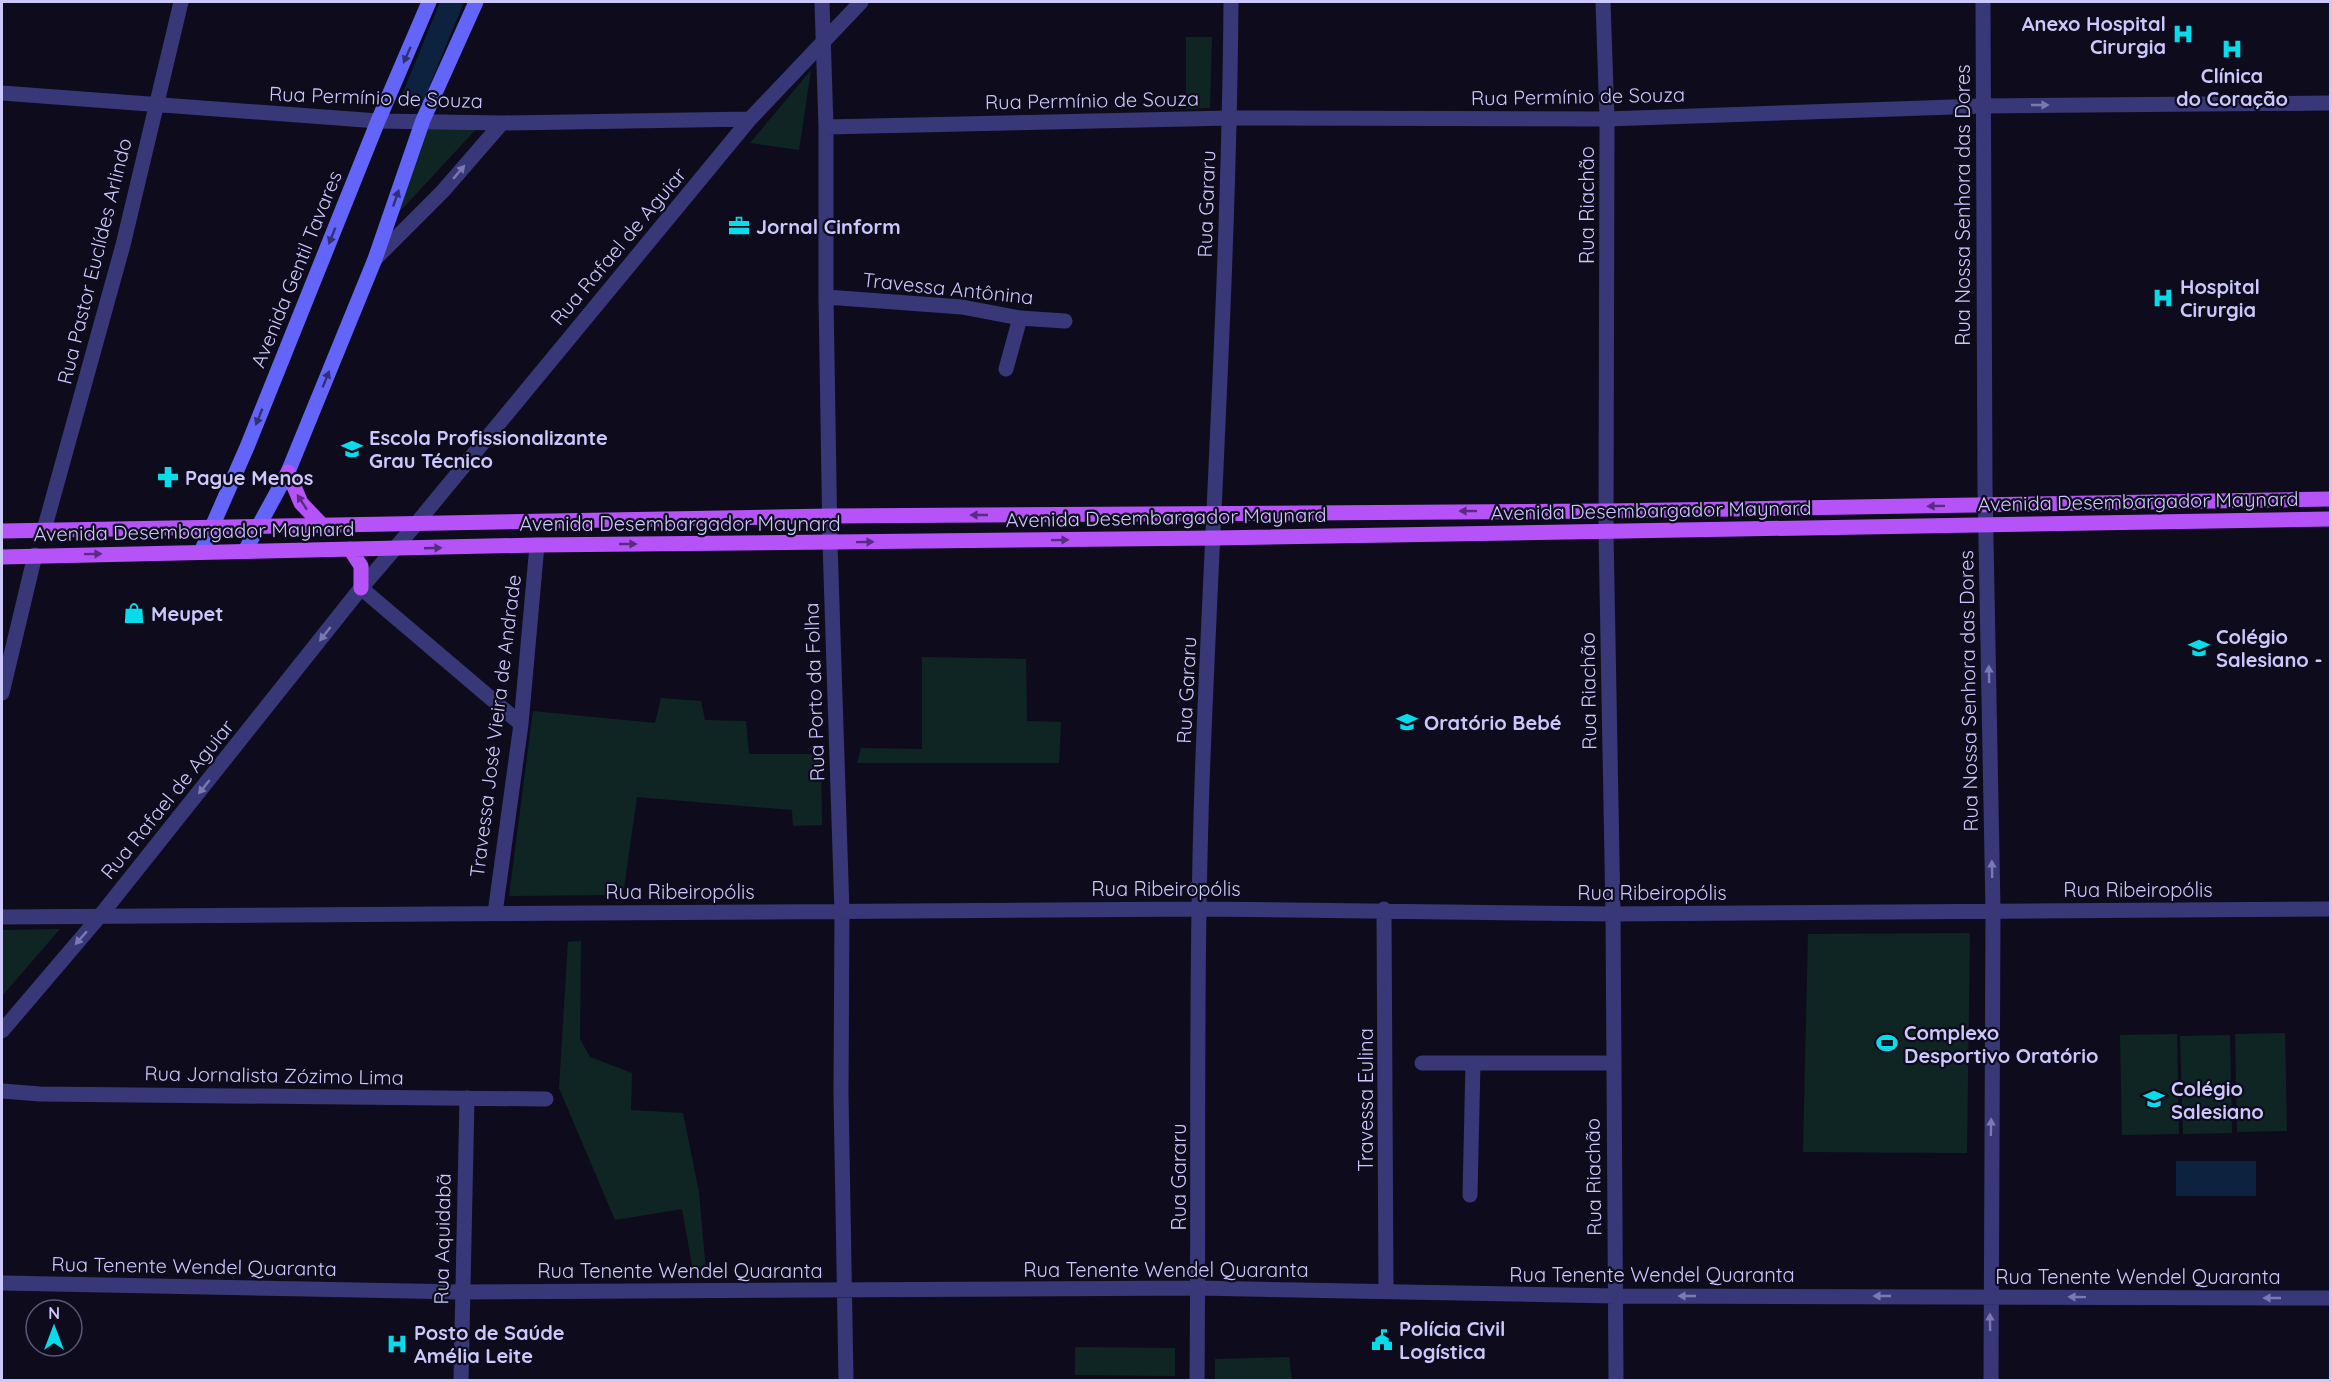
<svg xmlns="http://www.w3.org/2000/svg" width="2332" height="1382" viewBox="0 0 2332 1382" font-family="Quicksand,sans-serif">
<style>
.green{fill:#0f2524}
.water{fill:#0d223f}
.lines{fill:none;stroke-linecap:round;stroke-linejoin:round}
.canal{stroke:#0d223f;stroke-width:22}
.minor{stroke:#383879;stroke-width:15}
.tertiary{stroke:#383879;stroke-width:15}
.secondary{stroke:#6365fa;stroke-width:15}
.primary{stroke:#b553f9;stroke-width:15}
.oneway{fill:#303075}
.oneway2{fill:#7b79b4}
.oneway3{fill:#592c7f}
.labels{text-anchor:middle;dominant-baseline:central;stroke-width:4.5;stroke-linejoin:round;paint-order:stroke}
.poi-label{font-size:20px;font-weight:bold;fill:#ccc8fd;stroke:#0e0c1c;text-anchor:start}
.street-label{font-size:20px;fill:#ccc8fd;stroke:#0e0c1c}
</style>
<rect width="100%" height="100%" fill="#0e0c1c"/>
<!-- green -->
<path class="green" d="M1186,37h26l-2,71 -24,1z
M811,70l-12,80 -49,-7z
M429,125l50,1 -88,95z
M922,657l104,2 1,62 34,1 -2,41h-202l4,-15 61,1z
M661,698l40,3 4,19 41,1 3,33h72l1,71 -29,1 -1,-16 -155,-13 -14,98 -114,1 24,-185 122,12z
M60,929l-58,67v-66z
M1970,933l-3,220 -164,-1 5,-218z
M581,941l-1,98 10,18 42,16 -1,37 52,3 16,79 7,79h-13l-11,-62 -67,11 -56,-132 9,-146z
M2285,1033l2,98 -50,1 -2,-98z
M2177,1034l2,100 -57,1 -2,-100z
M2230,1035l2,98 -49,1 -3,-98z
M1075,1347l100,1v28l-100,-1z
M1289,1357l3,23h-77v-21z"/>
<!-- water -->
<path class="water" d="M2176,1161h80v35h-80z"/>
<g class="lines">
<!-- canal -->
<path class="canal" d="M413,97l39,-95"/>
<!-- minor -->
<path class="minor" d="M822,2l4,125v170l4,246 12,369 -1,182 5,286
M1603,2l4,117 -1,413 7,382 3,466
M1983,2l2,485 8,423 -2,470
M2,93l376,28 124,2 248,-4
M826,127l404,-9 377,1 375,-13 348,-3
M375,259l68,-68 59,-68
M826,297l136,10 58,11 45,3
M1006,369l14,-51
M416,524l334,-405 111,-117
M44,530l79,-285 58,-243
M361,588l160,136
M2,693l33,-138
M1384,909l2,383
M495,913l26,-189 16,-179
M2,917l1198,-8 413,5 717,-5
M1422,1063h190
M2,1091l38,3 506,5
M1470,1195l3,-132
M2,1283l459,9 737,-4 418,8 714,2
M461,1380l6,-282
M1197,1380c2,-207 -2,-416 6,-623 10,-252 26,-504 28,-755"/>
<!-- tertiary -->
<path class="tertiary" d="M2,1031l98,-115 261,-328 55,-64"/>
<!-- secondary -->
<path class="secondary" d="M246,549l42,-77 87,-213 48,-139 53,-118
M201,552l46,-105 131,-326 51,-119"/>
<!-- primary -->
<path class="primary" d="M288,472l13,31 22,23
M2,531l828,-15 778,-5 722,-12
M350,549l11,17v22
M2,557l535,-12 678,-7 1115,-19"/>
</g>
<!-- one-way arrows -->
<defs><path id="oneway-solid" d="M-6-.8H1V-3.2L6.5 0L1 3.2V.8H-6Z" transform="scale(1.5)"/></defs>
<g class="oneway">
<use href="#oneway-solid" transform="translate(407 55) rotate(114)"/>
<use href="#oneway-solid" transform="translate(396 198) rotate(-71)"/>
<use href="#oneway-solid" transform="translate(332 236) rotate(112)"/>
<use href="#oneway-solid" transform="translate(326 379) rotate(-68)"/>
<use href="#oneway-solid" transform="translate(259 417) rotate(112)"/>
</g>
<g class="oneway2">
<use href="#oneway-solid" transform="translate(2040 105)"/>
<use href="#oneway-solid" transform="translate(459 172) rotate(-50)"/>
<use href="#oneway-solid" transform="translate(325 634) rotate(128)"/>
<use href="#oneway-solid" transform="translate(1989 674) rotate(-91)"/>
<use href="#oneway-solid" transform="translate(204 787) rotate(129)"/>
<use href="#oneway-solid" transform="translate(1992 869) rotate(-91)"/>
<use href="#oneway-solid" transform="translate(81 938) rotate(131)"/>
<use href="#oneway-solid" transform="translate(1991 1127) rotate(-89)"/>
<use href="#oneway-solid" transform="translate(1687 1296) rotate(180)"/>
<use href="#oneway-solid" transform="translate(1882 1296) rotate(180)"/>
<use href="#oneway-solid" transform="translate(2077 1297) rotate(-179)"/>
<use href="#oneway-solid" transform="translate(2272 1298) rotate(-180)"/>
<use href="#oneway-solid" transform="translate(1990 1322) rotate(-91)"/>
</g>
<g class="oneway3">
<use href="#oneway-solid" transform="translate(302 502) rotate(-123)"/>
<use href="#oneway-solid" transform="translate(1936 506) rotate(179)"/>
<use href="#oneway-solid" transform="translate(1468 511) rotate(180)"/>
<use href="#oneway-solid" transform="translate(979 515) rotate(180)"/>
<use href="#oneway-solid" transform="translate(1060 540) rotate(-1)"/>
<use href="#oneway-solid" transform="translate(865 542) rotate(-1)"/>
<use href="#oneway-solid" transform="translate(628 544)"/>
<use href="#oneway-solid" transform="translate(433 548) rotate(-2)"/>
<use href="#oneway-solid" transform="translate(93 554) rotate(-1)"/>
</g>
<!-- icons -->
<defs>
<symbol id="hospital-bare" viewBox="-9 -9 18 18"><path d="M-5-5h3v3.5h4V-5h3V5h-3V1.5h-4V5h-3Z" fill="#08dbe9" stroke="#0e0c1c" stroke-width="2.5" paint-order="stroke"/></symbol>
<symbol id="office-bare" viewBox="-9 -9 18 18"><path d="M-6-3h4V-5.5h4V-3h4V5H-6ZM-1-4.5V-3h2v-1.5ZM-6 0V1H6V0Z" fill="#08dbe9" stroke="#0e0c1c" stroke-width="2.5" paint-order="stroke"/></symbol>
<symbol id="school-bare" viewBox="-9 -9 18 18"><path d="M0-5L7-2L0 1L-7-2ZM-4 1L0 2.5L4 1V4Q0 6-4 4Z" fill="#08dbe9" stroke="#0e0c1c" stroke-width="2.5" paint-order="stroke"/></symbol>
<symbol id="pharmacy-bare" viewBox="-9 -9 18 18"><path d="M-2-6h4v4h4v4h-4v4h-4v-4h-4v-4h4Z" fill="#08dbe9" stroke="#0e0c1c" stroke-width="2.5" paint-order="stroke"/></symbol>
<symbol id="shop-bare" viewBox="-9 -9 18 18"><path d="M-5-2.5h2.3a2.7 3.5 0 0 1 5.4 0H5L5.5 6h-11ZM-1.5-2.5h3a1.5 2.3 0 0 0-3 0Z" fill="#08dbe9" stroke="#0e0c1c" stroke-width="2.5" paint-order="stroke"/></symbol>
<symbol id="stadium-bare" viewBox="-9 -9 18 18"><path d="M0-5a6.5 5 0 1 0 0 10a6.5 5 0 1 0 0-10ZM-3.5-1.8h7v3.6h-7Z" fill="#08dbe9" stroke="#0e0c1c" stroke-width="2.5" paint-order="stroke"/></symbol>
<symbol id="civic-bare" viewBox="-9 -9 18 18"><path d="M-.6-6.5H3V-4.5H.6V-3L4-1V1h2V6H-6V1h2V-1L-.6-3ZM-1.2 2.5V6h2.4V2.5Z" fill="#08dbe9" stroke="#0e0c1c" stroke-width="2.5" paint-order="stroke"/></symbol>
</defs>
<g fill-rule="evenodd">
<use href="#hospital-bare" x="2168" y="19" width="30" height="30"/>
<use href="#hospital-bare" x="2217" y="34" width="30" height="30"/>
<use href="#office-bare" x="724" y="211" width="30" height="30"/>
<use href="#hospital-bare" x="2148" y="283" width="30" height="30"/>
<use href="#school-bare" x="337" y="434" width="30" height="30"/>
<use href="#pharmacy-bare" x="153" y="462" width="30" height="30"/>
<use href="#shop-bare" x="119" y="598" width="30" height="30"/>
<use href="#school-bare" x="2184" y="633" width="30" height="30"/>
<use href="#school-bare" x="1392" y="707" width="30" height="30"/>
<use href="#stadium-bare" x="1872" y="1028" width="30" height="30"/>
<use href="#school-bare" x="2139" y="1084" width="30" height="30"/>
<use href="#civic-bare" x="1367" y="1325" width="30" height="30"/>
<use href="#hospital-bare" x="382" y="1329" width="30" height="30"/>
</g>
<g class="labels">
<!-- poi labels -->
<g class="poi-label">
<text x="2166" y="23" text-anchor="end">Anexo Hospital<tspan x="2166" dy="23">Cirurgia</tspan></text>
<text x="2232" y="75" text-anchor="middle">Clínica<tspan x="2232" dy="23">do Coração</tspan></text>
<text x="756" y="226">Jornal Cinform</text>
<text x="2180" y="286">Hospital<tspan x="2180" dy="23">Cirurgia</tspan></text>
<text x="369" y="437">Escola Profissionalizante<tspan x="369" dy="23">Grau Técnico</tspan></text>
<text x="185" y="477">Pague Menos</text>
<text x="151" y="613">Meupet</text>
<text x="2216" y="636">Colégio<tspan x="2216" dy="23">Salesiano -</tspan></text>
<text x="1424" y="722">Oratório Bebé</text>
<text x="1904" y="1032">Complexo<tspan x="1904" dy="23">Desportivo Oratório</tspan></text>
<text x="2171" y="1088">Colégio<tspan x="2171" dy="23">Salesiano</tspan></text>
<text x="1399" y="1328">Polícia Civil<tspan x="1399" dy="23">Logística</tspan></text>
<text x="414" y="1332">Posto de Saúde<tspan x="414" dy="23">Amélia Leite</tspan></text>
</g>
<!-- street labels -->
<g class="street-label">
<text transform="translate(1578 96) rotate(-1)">Rua Permínio de Souza</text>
<text transform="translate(376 97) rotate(2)">Rua Permínio de Souza</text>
<text transform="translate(1092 100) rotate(-1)">Rua Permínio de Souza</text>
<text transform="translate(1206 204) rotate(-88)">Rua Gararu</text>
<text transform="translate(1586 205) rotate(-90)">Rua Riachão</text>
<text transform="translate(1962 205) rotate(-90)">Rua Nossa Senhora das Dores</text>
<text transform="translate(618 246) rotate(-50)">Rua Rafael de Aguiar</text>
<text transform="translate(94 261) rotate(-76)">Rua Pastor Euclídes Arlindo</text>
<text transform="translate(296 269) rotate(-68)">Avenida Gentil Tavares</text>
<text transform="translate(948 288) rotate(6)">Travessa Antônina</text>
<text transform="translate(2138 501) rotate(-1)">Avenida Desembargador Maynard</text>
<text transform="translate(1651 510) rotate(-1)">Avenida Desembargador Maynard</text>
<text transform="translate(1166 517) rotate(-1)">Avenida Desembargador Maynard</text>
<text x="680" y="523">Avenida Desembargador Maynard</text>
<text transform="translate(194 531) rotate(-1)">Avenida Desembargador Maynard</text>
<text transform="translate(1186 690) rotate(-87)">Rua Gararu</text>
<text transform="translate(1588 691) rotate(-91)">Rua Riachão</text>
<text transform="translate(1968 691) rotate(-91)">Rua Nossa Senhora das Dores</text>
<text transform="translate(814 692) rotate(-92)">Rua Porto da Folha</text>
<text transform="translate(495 726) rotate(-83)">Travessa José Vieira de Andrade</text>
<text transform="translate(167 799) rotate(-51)">Rua Rafael de Aguiar</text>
<text x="1166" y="888">Rua Ribeiropólis</text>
<text x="2138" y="889">Rua Ribeiropólis</text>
<text x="680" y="891">Rua Ribeiropólis</text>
<text x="1652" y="892">Rua Ribeiropólis</text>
<text transform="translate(274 1075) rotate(1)">Rua Jornalista Zózimo Lima</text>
<text transform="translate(1365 1100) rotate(-90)">Travessa Eulina</text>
<text transform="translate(1178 1177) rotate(-90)">Rua Gararu</text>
<text transform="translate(1593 1177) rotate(-91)">Rua Riachão</text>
<text transform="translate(442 1239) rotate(-89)">Rua Aquidabã</text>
<text transform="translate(194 1266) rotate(1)">Rua Tenente Wendel Quaranta</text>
<text x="1166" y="1269">Rua Tenente Wendel Quaranta</text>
<text x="680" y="1270">Rua Tenente Wendel Quaranta</text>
<text x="1652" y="1274">Rua Tenente Wendel Quaranta</text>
<text x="2138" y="1276">Rua Tenente Wendel Quaranta</text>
</g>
</g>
<!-- border -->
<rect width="2332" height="1382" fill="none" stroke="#ccc8fd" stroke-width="6"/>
<!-- north arrow -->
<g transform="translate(54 1328)"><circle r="28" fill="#0e0c1c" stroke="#5a5776" stroke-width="1.5"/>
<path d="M0-4.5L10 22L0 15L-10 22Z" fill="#08dbe9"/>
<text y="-9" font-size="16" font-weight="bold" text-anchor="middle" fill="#ccc8fd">N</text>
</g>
</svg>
